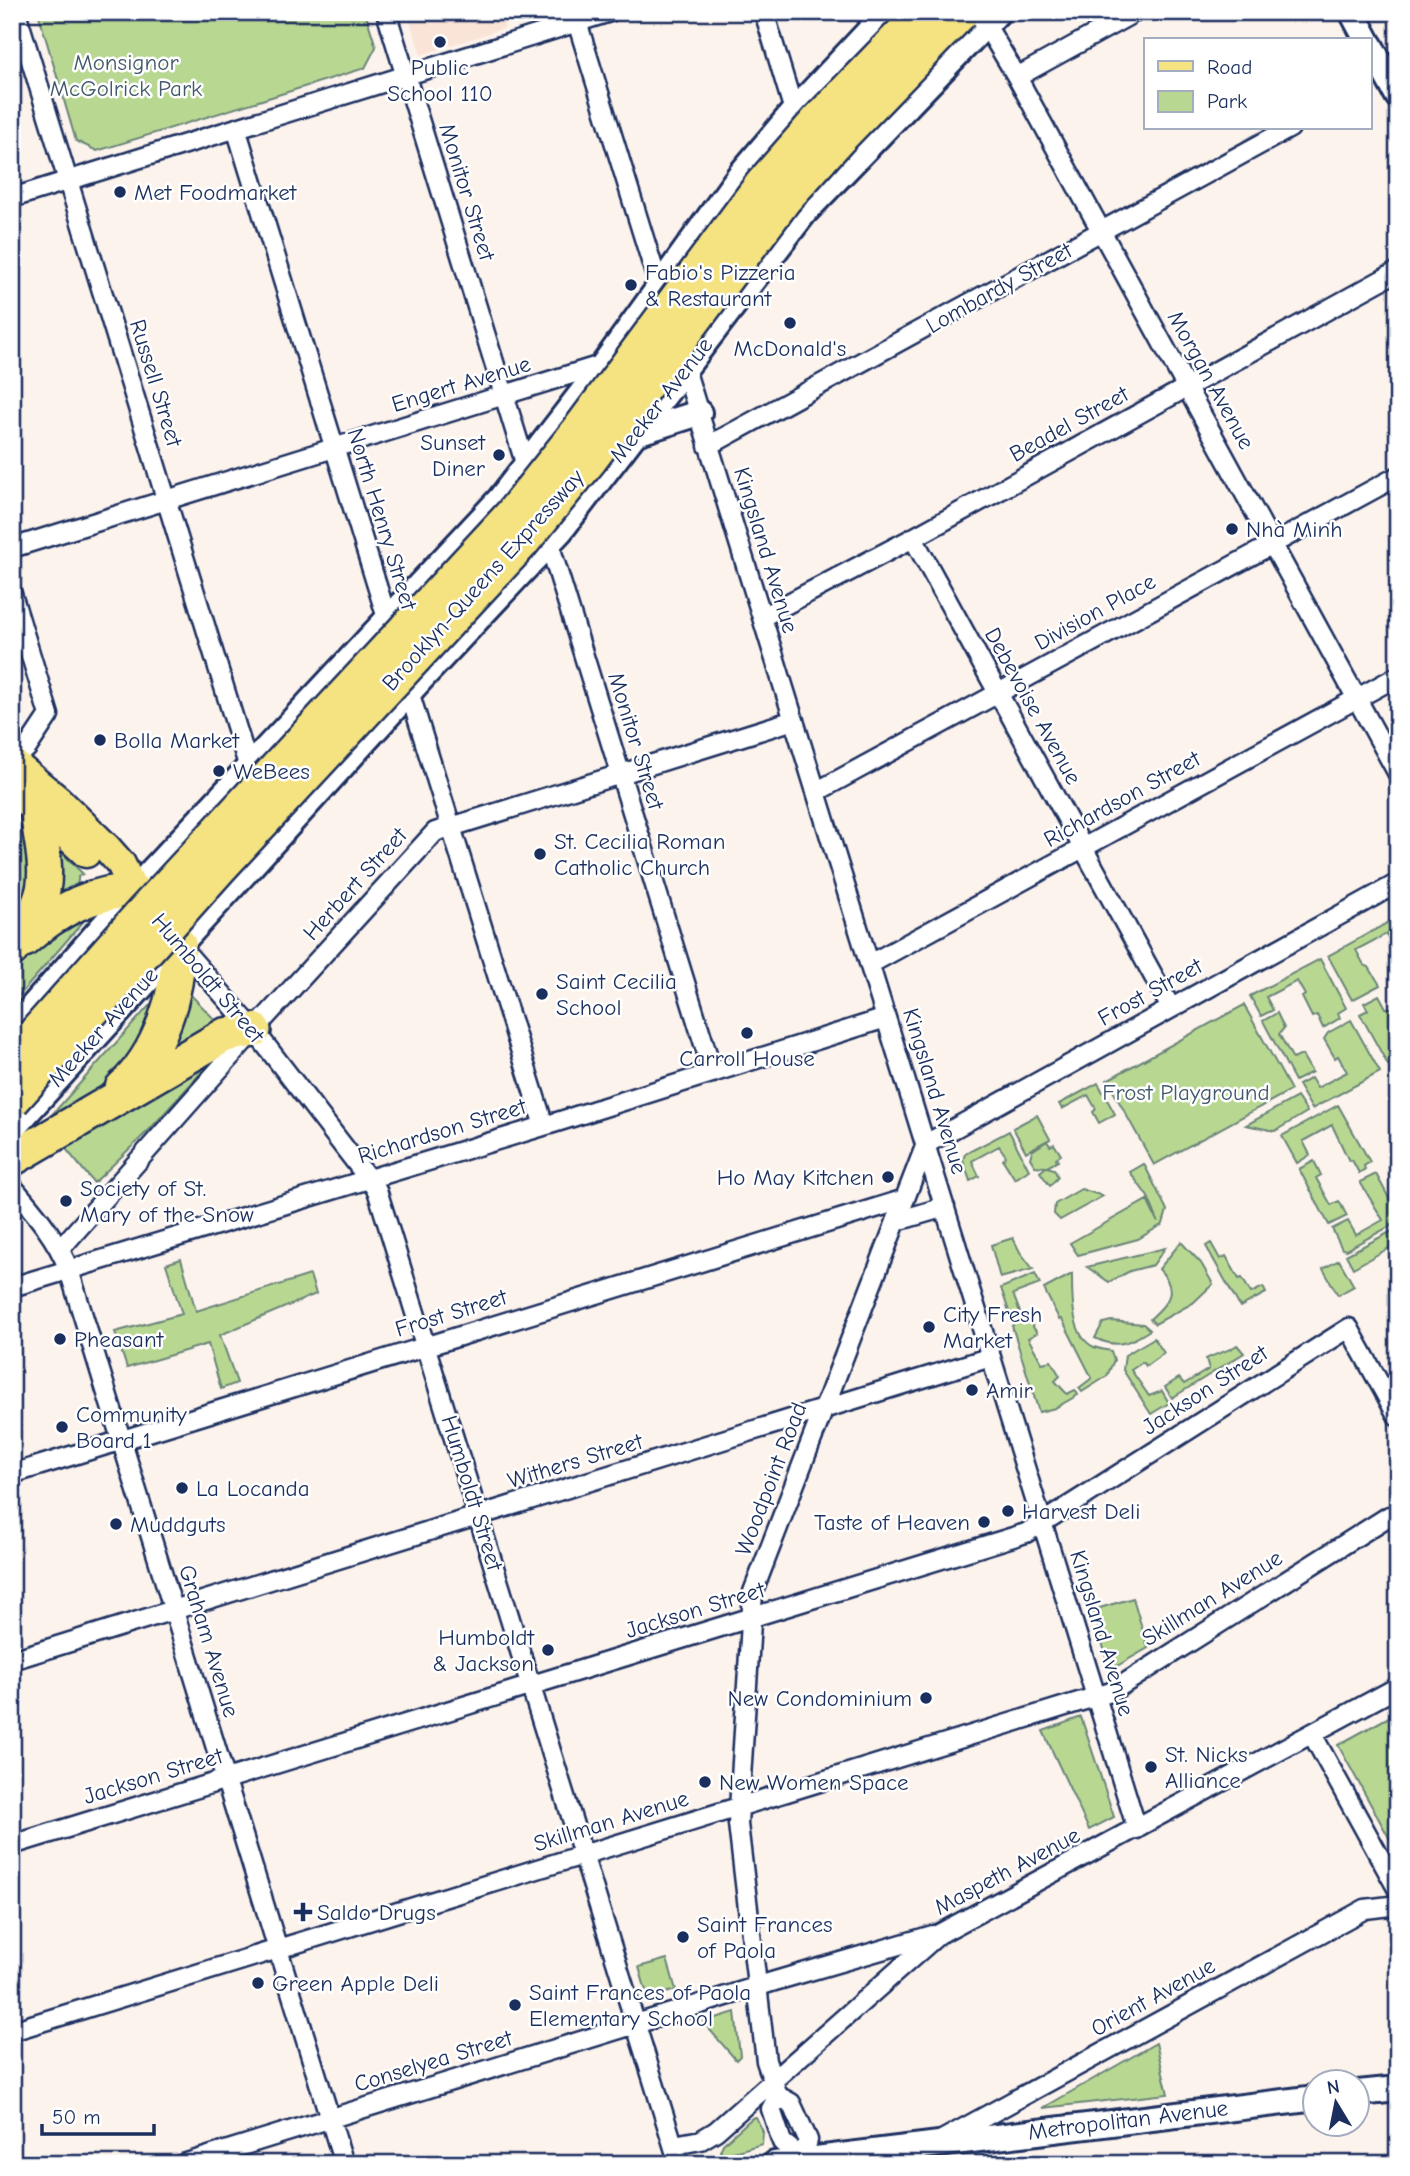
<svg xmlns="http://www.w3.org/2000/svg" width="1410" height="2176" viewBox="0 0 1410 2176" font-family="'Comic Neue',sans-serif">
<style>
.built{fill:#fae4d7}
.green{fill:#b8d892;stroke:#6a8478;stroke-width:2}
.lines{fill:none;stroke-linecap:round;stroke-linejoin:round}
.minor-casing{stroke:#1b2f5e;stroke-width:23}
.secondary-casing{stroke:#1b2f5e;stroke-width:30}
.primary-casing{stroke:#1b2f5e;stroke-width:33}
.motorway-casing{stroke:#1b2f5e;stroke-width:38}
.minor{stroke:#fff;stroke-width:18}
.secondary{stroke:#fff;stroke-width:24}
.primary{stroke:#f5e382;stroke-width:28}
.motorway{stroke:#f5e382;stroke-width:33}
.motorway-bridge-casing{stroke:#1b2f5e;stroke-width:38;stroke-linecap:butt}
.motorway-bridge{stroke:#f5e382;stroke-width:33}
.poi-dot{fill:#1b2f5e;stroke:#fff;stroke-width:2.5}
.labels{text-anchor:middle;dominant-baseline:central;stroke-width:5;stroke-linejoin:round;paint-order:stroke}
.park-label{font-size:23px;fill:#42596b;stroke:#fff}
.poi-label{font-size:23px;fill:#1b2f5e;stroke:#fff;text-anchor:start}
.street-label{font-size:23px;fill:#1b2f5e;stroke:#fff}
</style>
<rect width="100%" height="100%" fill="#fdf3ed"/>
<filter id="ink" filterUnits="userSpaceOnUse"><feTurbulence type="fractalNoise" baseFrequency=".0143" numOctaves="2"/><feDisplacementMap in="SourceGraphic" scale="14" xChannelSelector="R" yChannelSelector="G"/><feConvolveMatrix kernelMatrix="1 2 1 2 8 2 1 2 1" color-interpolation-filters="sRGB"/></filter>
<g filter="url(#ink)">
<!-- built -->
<path class="built" d="M407,12h107l-13,4 4,12 -84,27z"/>
<!-- green -->
<path class="green" d="M38,12h327l11,35 -11,21 -268,83 -21,-10z
M12,823l10,9 8,14 6,36 -24,49v-30l5,-6 -5,-4z
M63,854l20,20 -5,2c2,13 -13,21 -22,29l-3,-50z
M88,916l-76,88v-34l26,-26z
M1398,917v47l-9,-16 4,-2 -7,-12 -30,16 8,15 5,2 11,18 -28,15 -24,-44z
M1320,959l26,49 -8,5 2,5 -17,10 -6,-13 -5,2 -10,-20 3,-2 -8,-14 -31,16 7,13 -12,6 -11,-20z
M186,990l35,36 -57,31z
M1379,995l7,13h6l6,12v40l-10,5 -28,-51 8,-4 -4,-7z
M157,997v22l-50,72 -66,36z
M1244,1005l47,85 -137,75 -47,-85z
M1277,1013l7,15 -5,6 14,25 9,-4 10,17 -17,9 -32,-60z
M1351,1020l29,52 -68,37 -14,-24 13,-7 6,10 30,-16 -9,-16 -3,2 -11,-19 4,-6z
M207,1063l1,2 -58,64 -56,54 -32,-39z
M1098,1083l17,31 -16,9 -6,-11 3,-3 -8,-14 -26,14 -3,-5z
M1297,1097l10,15 -32,19 -29,-6z
M1338,1105l32,57 -6,4 1,3 -6,4 -7,-13 -3,1 -17,-36 -29,16 7,14 -13,8 -15,-27z
M1037,1115l13,24 -24,13 -13,-24z
M1009,1131l20,39 -14,9 -12,-19 3,-4 -7,-10 -27,15 7,15 -9,5 -7,-21 2,-6z
M1047,1141l3,5 4,-2 7,11 -5,3 2,3 -11,6 7,2 4,8 -8,9 -10,-14 6,-5 -11,-1 -5,-8 2,-7z
M1314,1161l7,14 -5,3 15,27 8,-4 8,15 -18,9 -30,-56z
M1144,1164l23,46 -4,14 -25,15 -60,16 -8,-12 77,-43 10,21h1l-10,-24 -18,-25z
M1376,1174l22,41v7l-52,28 -4,-1 -10,-20 16,-8 8,14 27,-15 -23,-38z
M1081,1189l22,7 -43,24 -6,-6 1,-10z
M1398,1228v15l-45,25 -7,-13z
M1013,1238l7,14 13,17 -33,9 -9,-33z
M1181,1242l20,21 12,21 -20,19 -38,21 -5,-5c19,-17 29,-28 9,-50z
M1211,1243l9,16 6,-3 13,23 3,-1 9,15 12,-6 3,6 -26,14 -34,-61z
M1165,1248l-12,17 -23,6 -21,11 -22,-15z
M181,1259l15,52 114,-36 6,19 -96,41 17,48 -16,6 -13,-45 -81,24 -12,-36 67,-18 -16,-50z
M1339,1260l15,26 -16,9 -15,-26z
M1035,1274l5,10 -27,10 8,21 -9,5 -11,-32z
M1072,1274c0,22 -1,63 22,73 5,2 12,3 17,4l3,9 -7,16 -25,16 -3,-4 13,-10 -30,-59h-3l-15,-30z
M1026,1316l11,17 -9,5 14,25 9,-2 9,15 -5,5 12,13 8,-4 3,5 -23,13 -16,4 -27,-86z
M1111,1321l32,3 7,6c-20,13 -33,19 -55,8l8,-15z
M1154,1338l10,15 -18,13 -3,-4 -12,8 18,26 13,-5 7,12 -18,11 -28,-44 2,-15z
M1237,1345l7,8 -72,45 -7,-11 14,-9 5,6 25,-15 -3,-10c11,-6 21,-7 31,-14z
M1133,1598l15,50 -38,22 -17,-60z
M1398,1712v142l-60,-109z
M1081,1717l33,100 -25,13 -46,-99z
M667,1959l9,31 -28,8 -9,-31z
M735,2012l5,44 -4,4 -33,-38z
M1156,2043l12,51 -125,14z
M756,2117l7,15 -1,12 -39,11 -3,-4 3,-7 29,-26z"/>
<g class="lines">
<defs>
<path id="minor" d="M16,12l233,756
M386,12l140,454
M574,12l87,281
M764,12l30,99
M980,15l37,62 381,697
M1017,77l118,-65
M236,128l154,500
M12,198l598,-186
M683,362l454,1467
M708,446l582,-318
M913,538l258,470
M549,543l164,530
M12,548l592,-184
M12,594l37,121 -22,33 -15,14
M762,617l151,-79 485,-267
M407,685l137,441
M816,792l582,-316
M180,946l74,84 123,160 302,974
M870,964l528,-288
M926,1144l472,-261
M12,1186c23,27 44,51 57,84l275,894
M897,1221l48,-14
M61,1248l193,-218 181,-198 359,-112
M12,1287l545,-165 329,-104
M12,1474l893,-275
M12,1660l979,-303
M1312,1734l86,156
M12,1845l1014,-312 323,-205 49,89
M12,2031l1099,-339 278,-176
M778,2096l-7,13 11,33 21,17 5,-19 -17,-37 -13,-7 -12,-35 -28,-237 15,-232 173,-448
M942,2140l423,-231 33,-4
M674,2145l27,-5 15,-9 223,-197 459,-247
M183,2164l592,-183 158,-46"/>
<path id="secondary" d="M1352,12l15,28
M1370,45l28,51
M633,434l66,-21
M12,1030l138,-157 350,-374 104,-135 135,-188 55,-65 93,-99
M12,1129l410,-451 139,-148 243,-317 194,-201
M1358,2093l40,-4
M775,2164l541,-66"/>
<path id="primary" d="M12,762l46,38 48,47 15,17 13,27 14,15
M12,791l47,37 27,25"/>
<path id="motorway" d="M24,940c31,-28 68,-49 110,-49
M12,949c12,-18 26,-38 31,-59 5,-24 -3,-54 -6,-78
M122,1088c38,-35 56,-93 57,-144
M12,1159l213,-124 29,-5"/>
</defs>
<!-- minor casing -->
<use href="#minor" class="minor-casing"/>
<!-- secondary casing -->
<use href="#secondary" class="secondary-casing"/>
<!-- primary casing -->
<use href="#primary" class="primary-casing"/>
<!-- motorway casing -->
<use href="#motorway" class="motorway-casing"/>
<!-- minor -->
<use href="#minor" class="minor"/>
<!-- secondary -->
<use href="#secondary" class="secondary"/>
<!-- primary -->
<use href="#primary" class="primary"/>
<!-- motorway -->
<use href="#motorway" class="motorway"/>
<defs>
<path id="motorway-bridge" d="M12,1059l128,-144 370,-399 68,-85 183,-246 56,-64 106,-109
M12,1101l208,-233 302,-325 69,-84 194,-260 54,-60 123,-127"/>
</defs>
<!-- motorway-bridge casing -->
<use href="#motorway-bridge" class="motorway-bridge-casing"/>
<!-- motorway-bridge -->
<use href="#motorway-bridge" class="motorway-bridge"/>
</g>
</g>
<!-- markers -->
<g class="poi-dot">
<circle cx="440" cy="42" r="7"/>
<circle cx="120" cy="192" r="7"/>
<circle cx="631" cy="285" r="7"/>
<circle cx="790" cy="323" r="7"/>
<circle cx="499" cy="455" r="7"/>
<circle cx="1232" cy="529" r="7"/>
<circle cx="100" cy="740" r="7"/>
<circle cx="219" cy="771" r="7"/>
<circle cx="540" cy="854" r="7"/>
<circle cx="542" cy="994" r="7"/>
<circle cx="747" cy="1033" r="7"/>
<circle cx="888" cy="1177" r="7"/>
<circle cx="66" cy="1201" r="7"/>
<circle cx="929" cy="1327" r="7"/>
<circle cx="60" cy="1339" r="7"/>
<circle cx="972" cy="1390" r="7"/>
<circle cx="62" cy="1427" r="7"/>
<circle cx="182" cy="1488" r="7"/>
<circle cx="1008" cy="1511" r="7"/>
<circle cx="984" cy="1522" r="7"/>
<circle cx="116" cy="1524" r="7"/>
<circle cx="548" cy="1650" r="7"/>
<circle cx="926" cy="1698" r="7"/>
<circle cx="1151" cy="1767" r="7"/>
<circle cx="705" cy="1782" r="7"/>
<path d="M299.5 1901.5h7v7h7v7h-7v7h-7v-7h-7v-7h7z"/>
<circle cx="683" cy="1937" r="7"/>
<circle cx="258" cy="1983" r="7"/>
<circle cx="515" cy="2005" r="7"/>
</g>
<g class="labels">
<!-- park labels -->
<g class="park-label">
<text x="126" y="62">Monsignor<tspan x="126" dy="26">McGolrick Park</tspan></text>
<text x="1186" y="1092">Frost Playground</text>
</g>
<!-- poi labels -->
<g class="poi-label">
<text x="440" y="67" text-anchor="middle">Public<tspan x="440" dy="26">School 110</tspan></text>
<text x="134" y="192">Met Foodmarket</text>
<text x="645" y="272">Fabio's Pizzeria<tspan x="645" dy="26">&amp; Restaurant</tspan></text>
<text x="790" y="348" text-anchor="middle">McDonald's</text>
<text x="485" y="442" text-anchor="end">Sunset<tspan x="485" dy="26">Diner</tspan></text>
<text x="1246" y="529">Nhà Minh</text>
<text x="114" y="740">Bolla Market</text>
<text x="233" y="771">WeBees</text>
<text x="554" y="841">St. Cecilia Roman<tspan x="554" dy="26">Catholic Church</tspan></text>
<text x="556" y="981">Saint Cecilia<tspan x="556" dy="26">School</tspan></text>
<text x="747" y="1058" text-anchor="middle">Carroll House</text>
<text x="874" y="1177" text-anchor="end">Ho May Kitchen</text>
<text x="80" y="1188">Society of St.<tspan x="80" dy="26">Mary of the Snow</tspan></text>
<text x="943" y="1314">City Fresh<tspan x="943" dy="26">Market</tspan></text>
<text x="74" y="1339">Pheasant</text>
<text x="986" y="1390">Amir</text>
<text x="76" y="1414">Community<tspan x="76" dy="26">Board 1</tspan></text>
<text x="196" y="1488">La Locanda</text>
<text x="1022" y="1511">Harvest Deli</text>
<text x="970" y="1522" text-anchor="end">Taste of Heaven</text>
<text x="130" y="1524">Muddguts</text>
<text x="534" y="1637" text-anchor="end">Humboldt<tspan x="534" dy="26">&amp; Jackson</tspan></text>
<text x="912" y="1698" text-anchor="end">New Condominium</text>
<text x="1165" y="1754">St. Nicks<tspan x="1165" dy="26">Alliance</tspan></text>
<text x="719" y="1782">New Women Space</text>
<text x="317" y="1912">Saldo Drugs</text>
<text x="697" y="1924">Saint Frances<tspan x="697" dy="26">of Paola</tspan></text>
<text x="272" y="1983">Green Apple Deli</text>
<text x="529" y="1992">Saint Frances of Paola<tspan x="529" dy="26">Elementary School</tspan></text>
</g>
<!-- street labels -->
<g class="street-label">
<text transform="translate(467 192) rotate(73)">Monitor Street</text>
<text transform="translate(999 288) rotate(-29)">Lombardy Street</text>
<text transform="translate(1211 380) rotate(61)">Morgan Avenue</text>
<text transform="translate(156 383) rotate(73)">Russell Street</text>
<text transform="translate(461 384) rotate(-17)">Engert Avenue</text>
<text transform="translate(661 400) rotate(-52)">Meeker Avenue</text>
<text transform="translate(1069 424) rotate(-29)">Beadel Street</text>
<text transform="translate(382 519) rotate(73)">North Henry Street</text>
<text transform="translate(766 550) rotate(73)">Kingsland Avenue</text>
<text transform="translate(483 580) rotate(-48)">Brooklyn-Queens Expressway</text>
<text transform="translate(1095 612) rotate(-29)">Division Place</text>
<text transform="translate(1033 706) rotate(61)">Debevoise Avenue</text>
<text transform="translate(636 741) rotate(73)">Monitor Street</text>
<text transform="translate(1122 799) rotate(-29)">Richardson Street</text>
<text transform="translate(355 884) rotate(-48)">Herbert Street</text>
<text transform="translate(208 978) rotate(50)">Humboldt Street</text>
<text transform="translate(1150 992) rotate(-29)">Frost Street</text>
<text transform="translate(103 1027) rotate(-48)">Meeker Avenue</text>
<text transform="translate(935 1091) rotate(73)">Kingsland Avenue</text>
<text transform="translate(442 1131) rotate(-17)">Richardson Street</text>
<text transform="translate(451 1313) rotate(-17)">Frost Street</text>
<text transform="translate(1205 1390) rotate(-33)">Jackson Street</text>
<text transform="translate(575 1461) rotate(-17)">Withers Street</text>
<text transform="translate(771 1479) rotate(-69)">Woodpoint Road</text>
<text transform="translate(472 1493) rotate(73)">Humboldt Street</text>
<text transform="translate(1212 1598) rotate(-32)">Skillman Avenue</text>
<text transform="translate(695 1610) rotate(-17)">Jackson Street</text>
<text transform="translate(1102 1633) rotate(73)">Kingsland Avenue</text>
<text transform="translate(209 1641) rotate(73)">Graham Avenue</text>
<text transform="translate(153 1776) rotate(-17)">Jackson Street</text>
<text transform="translate(611 1821) rotate(-17)">Skillman Avenue</text>
<text transform="translate(1007 1871) rotate(-28)">Maspeth Avenue</text>
<text transform="translate(1153 1997) rotate(-29)">Orient Avenue</text>
<text transform="translate(433 2061) rotate(-17)">Conselyea Street</text>
<text transform="translate(1128 2120) rotate(-7)">Metropolitan Avenue</text>
</g>
</g>
<!-- margin -->
<rect width="1410" height="2176" fill="none" stroke="#fff" stroke-width="42"/>
<rect x="21" y="21" width="1368" height="2134" fill="none" stroke="#1b2f5e" stroke-width="2.5" filter="url(#ink)"/>
<!-- legend -->
<rect x="1144" y="38" width="228" height="91" fill="#ffffff" stroke="#a4acbf" stroke-width="2"/>
<rect x="1158" y="61" width="35" height="10" fill="#f5e382" stroke="#a4acbf" stroke-width="2"/>
<text x="1207" y="74" font-size="21" fill="#1b2f5e">Road</text>
<rect x="1158" y="91" width="35" height="21" fill="#b8d892" stroke="#a4acbf" stroke-width="2"/>
<text x="1207" y="108" font-size="21" fill="#1b2f5e">Park</text>
<!-- north arrow -->
<g transform="translate(1336 2103) rotate(350)"><circle r="33" fill="#ffffff" stroke="#a4acbf" stroke-width="2"/>
<path d="M0-5L12 26L0 18L-12 26Z" fill="#1b2f5e"/>
<text y="-10" font-size="19" font-weight="bold" text-anchor="middle" fill="#1b2f5e">N</text>
</g>
<!-- scale -->
<path d="M42 2124v10h112v-10" fill="none" stroke="#1b2f5e" stroke-width="3.5"/>
<text x="52" y="2124" font-size="21" fill="#1b2f5e" stroke="#ffffff" stroke-width="5" paint-order="stroke">50 m</text>
</svg>
